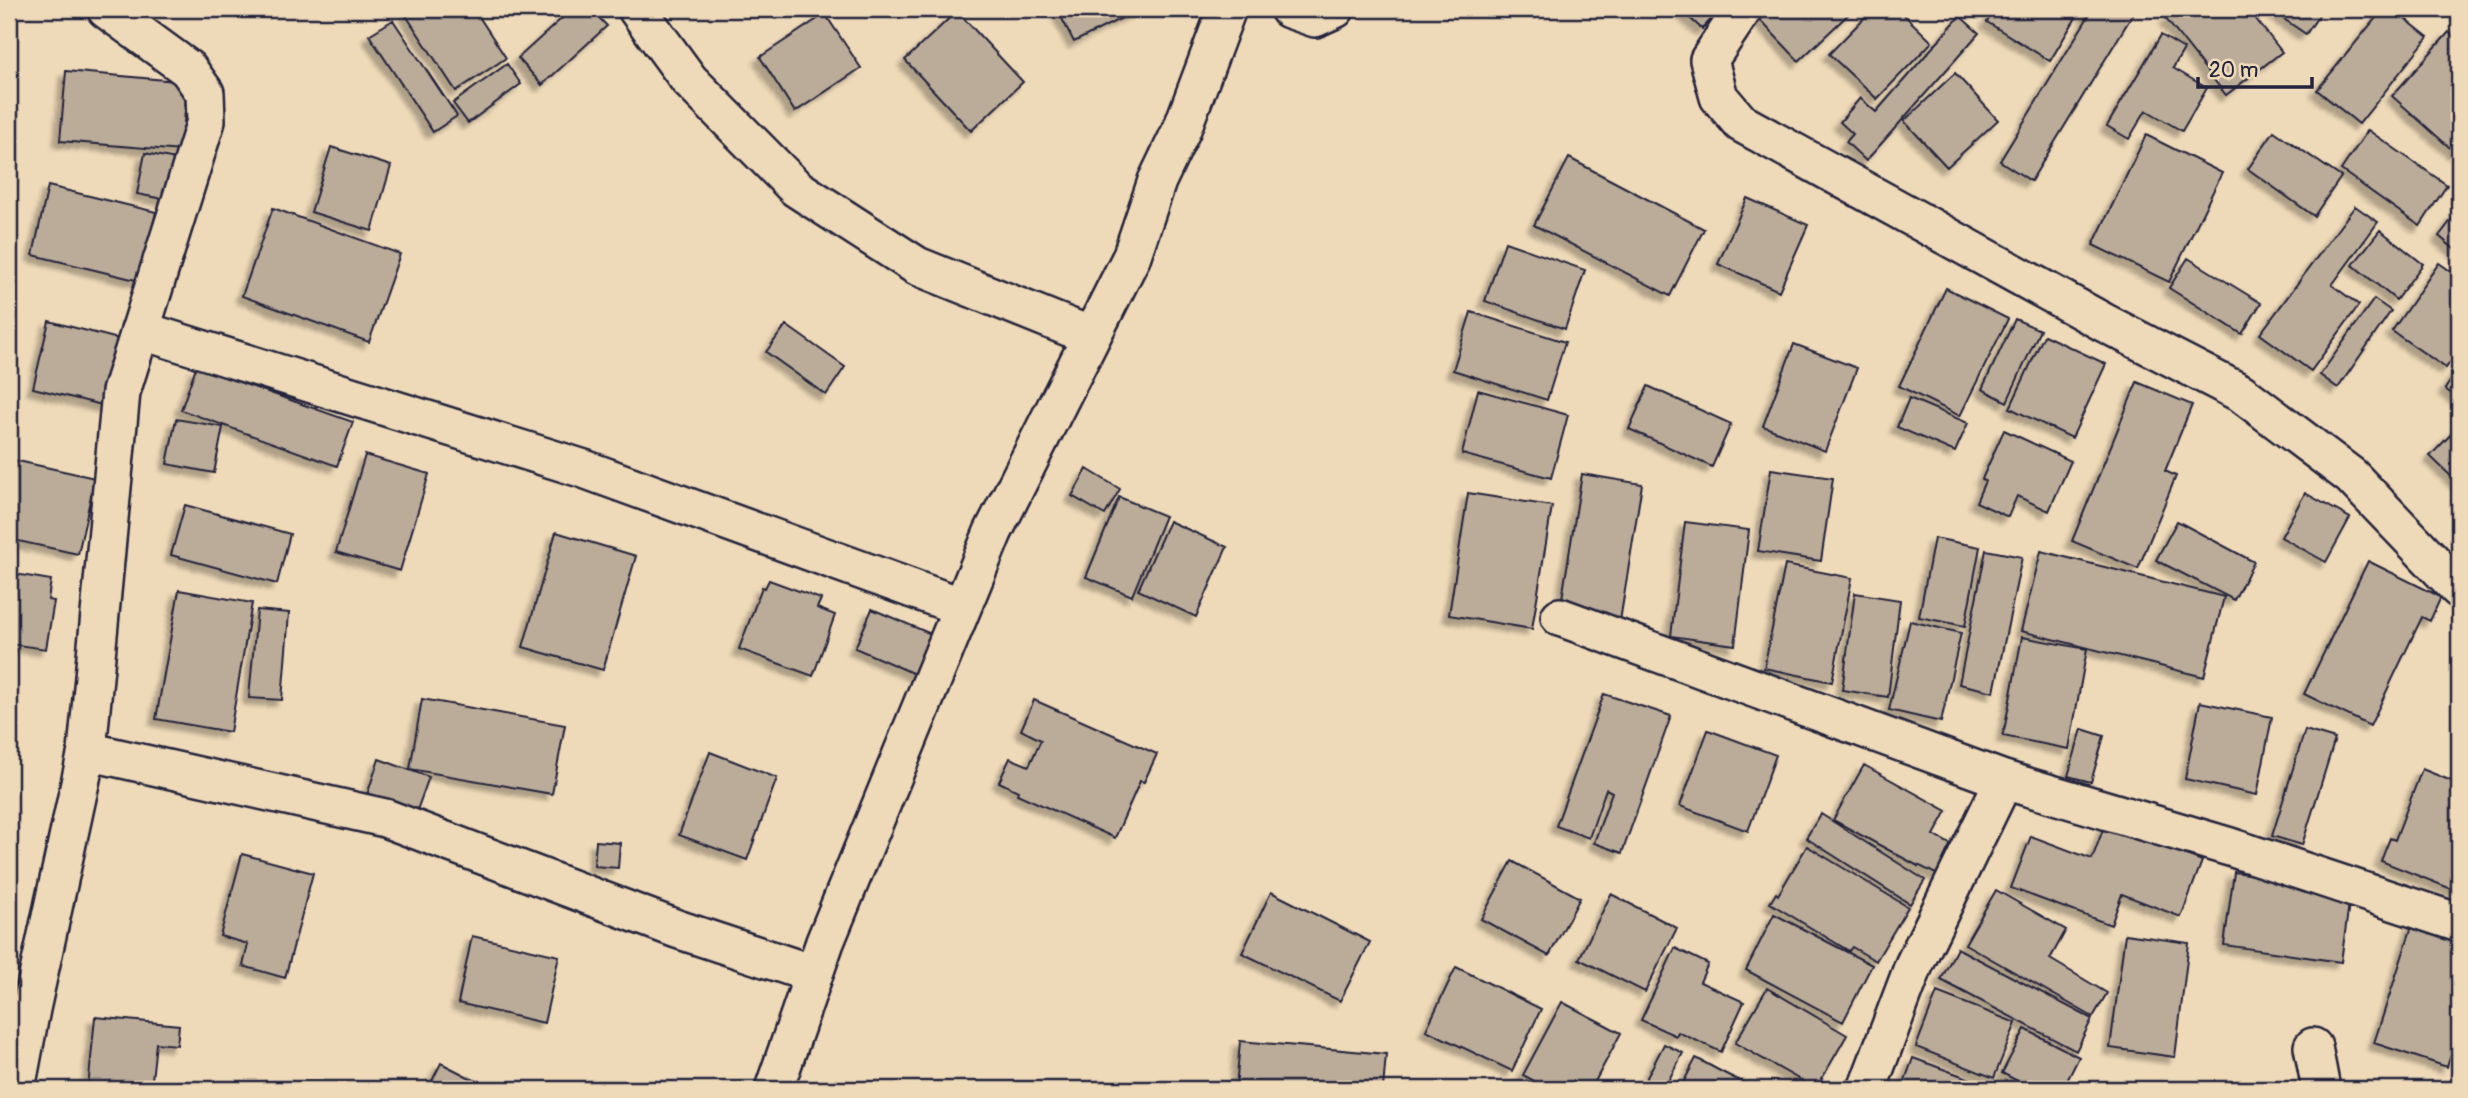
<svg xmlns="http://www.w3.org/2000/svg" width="2468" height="1098" viewBox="0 0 2468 1098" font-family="Pangolin,sans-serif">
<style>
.building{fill:#bbab99;stroke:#22223b;stroke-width:2;filter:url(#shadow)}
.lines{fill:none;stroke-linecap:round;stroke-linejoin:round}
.minor-casing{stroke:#22223b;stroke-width:42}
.minor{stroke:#eed9b8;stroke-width:37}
</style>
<defs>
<filter id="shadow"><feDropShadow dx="-6" dy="6" stdDeviation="2" flood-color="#0004"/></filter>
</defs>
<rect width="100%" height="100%" fill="#eed9b8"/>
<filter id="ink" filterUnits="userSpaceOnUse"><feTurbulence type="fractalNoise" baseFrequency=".0143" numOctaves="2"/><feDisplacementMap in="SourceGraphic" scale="14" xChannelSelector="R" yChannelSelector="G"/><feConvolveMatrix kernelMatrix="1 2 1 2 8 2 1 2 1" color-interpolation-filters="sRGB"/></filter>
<g filter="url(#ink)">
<!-- building -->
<path class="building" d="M412,9h62l32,49 -50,33 -51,-77z
M572,9h19l16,17 -65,59 -24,-27z
M1057,9h83l-66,33z
M1680,9h41l-19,20z
M1767,9h87l-55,52 -41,-43z
M1873,9h25l34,33 -55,57 -48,-45z
M1995,9h94l-3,6 -6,-4 -30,50 -63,-39z
M2093,9h43l-105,172 -31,-20z
M2179,9h69l34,43 -56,43 -60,-76z
M2269,9h54l-17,25z
M2383,9h10l35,28 -69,87 -42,-34z
M957,11l66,71 -52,49 -66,-71z
M825,14l36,54 -66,44 -35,-55z
M1960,16l19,17 -113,128 -20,-19 7,-8 -13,-12 20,-24 16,14z
M393,20l64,96 -24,16 -64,-97z
M2449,32l10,9v115l-67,-60z
M2161,35l23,14 -11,19 34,20 -25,43 -36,-21 -17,29 -22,-13z
M507,64l14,20 -53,39 -15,-20z
M66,71l121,11 -5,69 -122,-10z
M1955,73l43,47 -51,47 -43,-46z
M2368,130l79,55 -27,41 -79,-56z
M2274,131l67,46 -27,39 -66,-47z
M2146,135l76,38 -53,109 -76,-37z
M331,147l60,19 -19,65 -61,-19z
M145,153l36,7 -8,41 -36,-7z
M1569,158l135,71 -34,67 -136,-71z
M48,186l108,26 -16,69 -107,-26z
M1747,198l61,27 -29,66 -61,-27z
M2355,206l23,16 -46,63 27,20 -48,66 -51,-37z
M273,208l127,46 -31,88 -127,-46z
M2459,210v43l-20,-17z
M2380,230l43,34 -27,36 -43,-35z
M1505,242l80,28 -20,59 -80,-28z
M2188,258l73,45 -19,31 -73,-46z
M2439,263l20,14v72l-13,19 -54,-37z
M1946,288l62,31 -48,97 -61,-30z
M2374,299l17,12 -53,77 -18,-13z
M1471,312l94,30 -18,58 -94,-30z
M2015,319l25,11 -33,72 -25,-13z
M49,321l77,20 -16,66 -77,-19z
M786,325l59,42 -19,28 -60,-43z
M2044,335l62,29 -34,74 -62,-30z
M1794,344l63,24 -32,83 -62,-25z
M196,367l157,55 -16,44 -156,-56z
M2459,368v31l-14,-10z
M2137,382l55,23 -27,66 11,5 -38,93 -66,-28z
M1648,386l83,38 -19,43 -83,-38z
M1478,390l90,25 -17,63 -89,-24z
M1909,398l59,25 -13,29 -58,-25z
M176,419l47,8 -9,46 -47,-9z
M2459,426v57h-1l-28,-27z
M2004,430l67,31 -22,50 -32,-15 -9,21 -32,-15 9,-21 -3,-2z
M365,455l64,19 -29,97 -64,-19z
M9,459l86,19 -17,76 -69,-15z
M1087,469l33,20 -15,26 -33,-19z
M1771,469l62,9 -12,83 -63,-10z
M1582,474l60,10 -22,137 -60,-10z
M1468,493l84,13 -20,123 -83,-14z
M2305,493l45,25 -24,44 -45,-25z
M1119,497l46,19 -33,80 -46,-19z
M185,505l105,29 -13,50 -106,-29z
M1169,521l58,26 -31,70 -58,-27z
M2177,521l77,41 -20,38 -78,-40z
M1685,522l64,8 -14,115 -64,-9z
M556,532l80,24 -33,114 -80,-23z
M1934,538l46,9 -15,79 -46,-9z
M1986,550l36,7 -28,135 -35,-8z
M2041,551l183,46 -20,80 -183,-46z
M2368,561l73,36 -11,24 -8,-4 -52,109 -66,-32z
M1785,565l67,13 -20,104 -68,-14z
M9,573l42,7 -3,20 6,1 -8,48 -37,-5z
M769,580l52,19 -4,9 18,7 -22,61 -74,-27 23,-62 3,1z
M179,590l73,13 -22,129 -74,-13z
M1855,593l45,7 -12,97 -46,-7z
M872,609l71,30 -17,40 -71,-31z
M257,610l32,3 -7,87 -33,-2z
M1910,621l51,12 -20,89 -52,-12z
M2022,637l65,12 -18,100 -66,-13z
M1604,694l67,22 -49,137 -28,-10 18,-51 -6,-3 -17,49 -33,-12z
M422,699l143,26 -13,69 -142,-25z
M1034,700l123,54 -13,28 -4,-1 -25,57 -98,-44 1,-3 -19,-9 11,-24 19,8 12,-26 -20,-10z
M2200,702l72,15 -15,78 -72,-16z
M2082,729l22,7 -13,46 -23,-6z
M1708,730l68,25 -28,76 -68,-25z
M2305,730l30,9 -33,106 -30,-9z
M710,752l67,26 -30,82 -68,-25z
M379,759l50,18 -13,36 -49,-18z
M1864,765l83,46 -13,24 21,12 -15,29 -22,-11v1l-85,-46z
M2422,769l37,15v108l-78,-31 9,-23 5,2z
M1821,814l104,66 -15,24 -104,-66z
M2105,824l97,37 -21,56 -59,-23 -11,31 -100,-37 20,-52 61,23z
M596,841l24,2 -2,25 -24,-2z
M1807,846l101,61 -32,54 -24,-14 -3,4 -79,-48 6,-10 2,2z
M242,854l71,19 -28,105 -42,-12 5,-22 -28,-8z
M1512,861l68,37 -31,58 -68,-37z
M2234,872l117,17 -10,73 -117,-17z
M1996,890l70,40 -16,29 57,34 -14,24 -128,-73z
M1271,892l99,50 -30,59 -98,-48z
M1611,894l66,34 -32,64 -66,-33z
M1774,914l98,51 -29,57 -97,-52z
M2414,920l45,15v95l-12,37 -73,-24z
M2125,934l64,9 -14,114 -65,-9z
M472,936l87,20 -15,67 -86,-20z
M1675,948l33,16 -8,18 44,20 -23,50 -43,-20 -2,4 -35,-16z
M1957,948l135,71 -16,32 -135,-71z
M1456,967l85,42 -29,62 -86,-41z
M1767,988l80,47 -31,54 -81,-46z
M1937,992l79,31 -22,55 -78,-31z
M1562,1002l59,31 -30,56h-42l-26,-14z
M95,1017l84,8 -2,20 -21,-2 -5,46h-63z
M2025,1029l54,28 -16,32h-30l-31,-16z
M1240,1041l146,13 -3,35h-147z
M1664,1044l19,9 -19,36h-23z
M1696,1058l26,14 34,17h-76z
M1913,1058l71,26 -1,5h-81z
M441,1063l51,26h-64z"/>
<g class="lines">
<defs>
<path id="minor" d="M637,9l52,71 107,108 121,78 174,70
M1289,9l26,9 20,-9
M1743,9l-34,51 10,37 22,26 362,199 138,71 110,83 108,113
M140,330l444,139 378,138
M1560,617l444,163 226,67 229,76
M87,751l298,67 292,111 136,45
M2313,1047l8,42
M16,1089l15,-80 56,-258 34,-359 85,-271 -1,-28 -17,-24 -82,-60
M774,1089l51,-147 168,-410 138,-274 26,-77 25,-52 45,-120
M1867,1089l47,-124 90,-185"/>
</defs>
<!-- minor casing -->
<use href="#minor" class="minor-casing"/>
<!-- minor -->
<use href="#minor" class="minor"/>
</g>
</g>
<!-- margin -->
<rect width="2468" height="1098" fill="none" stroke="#eed9b8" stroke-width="35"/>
<rect x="18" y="18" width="2433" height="1063" fill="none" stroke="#22223b" stroke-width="2.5" filter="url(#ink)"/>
<!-- scale -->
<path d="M2198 77v10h114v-10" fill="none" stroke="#22223b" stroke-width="3.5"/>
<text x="2209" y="77" font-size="21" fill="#22223b" stroke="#eed9b8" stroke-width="5" paint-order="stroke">20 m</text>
</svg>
